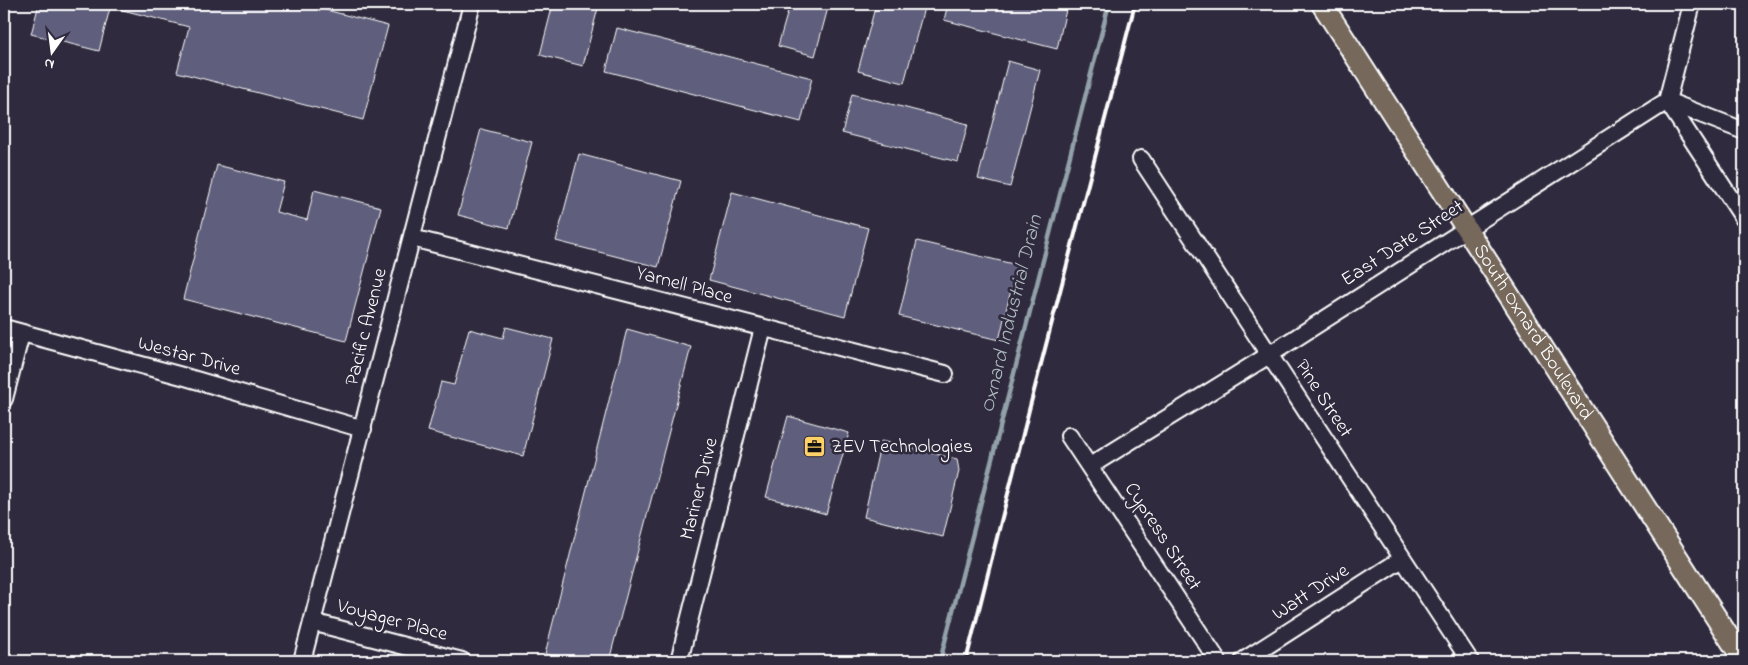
<svg xmlns="http://www.w3.org/2000/svg" width="1748" height="665" viewBox="0 0 1748 665" font-family="'Indie Flower',sans-serif">
<style>
.lines{fill:none;stroke-linecap:round;stroke-linejoin:round}
.stream{stroke:#92a1aa;stroke-width:4.5}
.building{fill:#5e5f7d;stroke:#fff}
.minor-casing{stroke:#fff;stroke-width:20}
.major-casing{stroke:#fff;stroke-width:24}
.minor{stroke:#2f2a3d;stroke-width:16}
.major{stroke:#76695c;stroke-width:20}
.rail{stroke:#fff;stroke-width:4}
.labels{text-anchor:middle;dominant-baseline:central;stroke-width:5;stroke-linejoin:round;paint-order:stroke}
.street-label{font-size:20px;fill:#fff;stroke:#2f2a3d}
.poi-label{font-size:20px;fill:#fff;stroke:#2f2a3d;text-anchor:start}
.water-label{font-size:21px;font-style:italic;fill:#adb9bf;stroke:#2f2a3d}
</style>
<rect width="100%" height="100%" fill="#2f2a3d"/>
<filter id="ink" filterUnits="userSpaceOnUse"><feTurbulence type="fractalNoise" baseFrequency=".02" numOctaves="2"/><feDisplacementMap in="SourceGraphic" scale="10" xChannelSelector="R" yChannelSelector="G"/><feConvolveMatrix kernelMatrix="1 2 1 2 8 2 1 2 1" color-interpolation-filters="sRGB"/></filter>
<g filter="url(#ink)">
<g class="lines">
<!-- stream -->
<path class="stream" d="M940,661l169,-657"/>
</g>
<!-- building -->
<path class="building" d="M39,4h72l-12,47 -68,-17z
M115,4h188l85,22 -25,94 -186,-48 12,-45 -74,-19z
M553,4h46l-16,62 -43,-11z
M790,4h39l-14,52 -37,-10z
M876,4h49l-21,79 -46,-12z
M948,4h94l24,6 -9,39 -113,-29z
M617,28l195,50 -11,44 -195,-51z
M1008,61l32,9 -30,117 -32,-8z
M852,94l116,30 -10,38 -116,-29z
M481,129l51,13 -23,86 -51,-13z
M579,154l102,27 -23,86 -102,-26z
M217,165l67,17 -8,30 31,8 7,-30 67,17 -35,134 -163,-42z
M732,192l136,36 -23,88 -136,-36z
M917,241l100,24 -18,75 -100,-24z
M506,327l47,12 -30,117 -95,-25 13,-49 13,3 15,-56 34,9z
M627,329l64,18 -82,314h-35l-29,-7z
M788,416l61,17 -23,81 -60,-17z
M881,441l76,18 2,12 -16,66 -79,-20z"/>
<g class="lines">
<defs>
<path id="minor" d="M1692,4l-25,97 77,118
M1141,159l329,502
M412,238l533,136
M4,328l178,48 181,53
M4,399l17,-65
M1069,436l149,225
M1090,466l179,-111 398,-254 77,30
M312,622l150,39
M302,661l170,-657
M679,661l84,-333
M1243,661l159,-102"/>
<g id="major">
<path id="s1" d="M1322,4l422,657"/>
</g>
</defs>
<!-- minor casing -->
<use href="#minor" class="minor-casing"/>
<!-- major casing -->
<use href="#major" class="major-casing"/>
<!-- minor -->
<use href="#minor" class="minor"/>
<!-- major -->
<use href="#major" class="major"/>
<!-- rail -->
<path class="rail" d="M966,661l63,-251 106,-406"/>
</g>
</g>
<!-- icons -->
<defs>
<symbol id="office-square" viewBox="-11 -11 22 22"><rect x="-9" y="-9" width="18" height="18" rx="4" fill="#ffd166" stroke="#2f2a3d"/><path d="M-6-3h4V-5.5h4V-3h4V5H-6ZM-1-4.5V-3h2v-1.5ZM-6 0V1H6V0Z" fill="#111"/></symbol>
</defs>
<g fill-rule="evenodd">
<use href="#office-square" x="802" y="434" width="25" height="25"/>
</g>
<g class="labels">
<!-- street labels -->
<g class="street-label">
<text transform="translate(1403 244) rotate(-33)">East Date Street</text>
<text transform="translate(684 286) rotate(15)">Yarnell Place</text>
<text transform="translate(367 327) rotate(-76)">Pacific Avenue</text>
<text stroke="none"><textPath href="#s1" startOffset="390">South Oxnard Boulevard</textPath></text>
<text transform="translate(189 357) rotate(15)">Westar Drive</text>
<text transform="translate(1323 399) rotate(57)">Pine Street</text>
<text transform="translate(700 489) rotate(-76)">Mariner Drive</text>
<text transform="translate(1162 537) rotate(57)">Cypress Street</text>
<text transform="translate(1311 593) rotate(-33)">Watt Drive</text>
<text transform="translate(392 621) rotate(15)">Voyager Place</text>
</g>
<!-- poi labels -->
<g class="poi-label">
<text x="831" y="447">ZEV Technologies</text>
</g>
<!-- water labels -->
<g class="water-label">
<text transform="translate(1012 314) rotate(-76)">Oxnard Industrial Drain</text>
</g>
</g>
<!-- margin -->
<rect width="1748" height="665" fill="none" stroke="#2f2a3d" stroke-width="20"/>
<rect x="10" y="10" width="1728" height="645" fill="none" stroke="#fff" stroke-width="2" filter="url(#ink)"/>
<!-- north arrow -->
<g transform="translate(52 52) rotate(194)" stroke="#2f2a3d" stroke-width="4" paint-order="stroke">
<path d="M0-4L9 19L0 12L-9 19Z" fill="#ffffff"/>
<text y="-8" font-size="14" font-weight="bold" text-anchor="middle" fill="#ffffff">N</text>
</g>
</svg>
